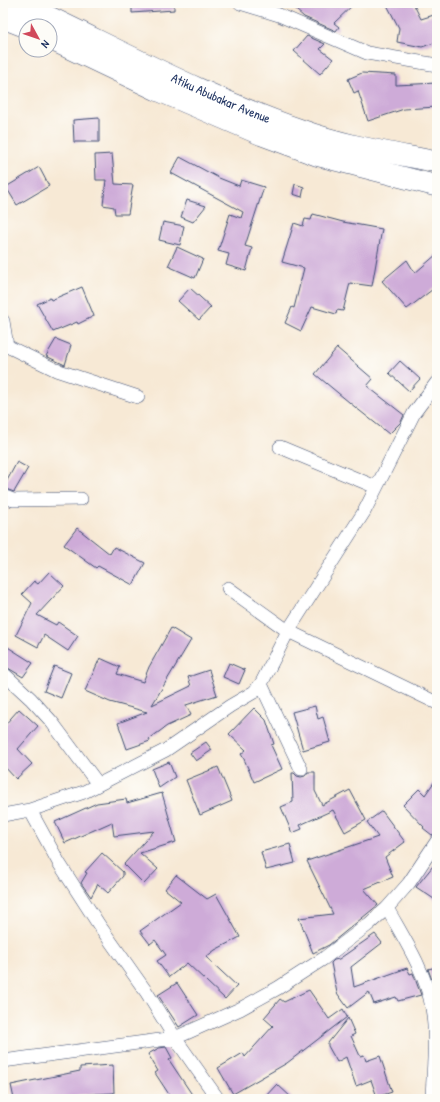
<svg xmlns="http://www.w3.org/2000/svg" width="440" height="1102" viewBox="0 0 440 1102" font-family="'Patrick Hand',sans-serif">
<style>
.building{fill:#ceabd8}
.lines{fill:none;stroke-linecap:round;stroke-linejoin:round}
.minor-casing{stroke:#3c4b70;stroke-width:14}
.primary-casing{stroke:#3c4b70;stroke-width:22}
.minor{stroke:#fff;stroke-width:13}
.primary{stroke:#fff;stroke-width:21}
.labels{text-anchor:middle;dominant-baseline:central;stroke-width:3.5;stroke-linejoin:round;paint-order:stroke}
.street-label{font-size:13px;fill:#1b2f5e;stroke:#fdfcf7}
</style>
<rect width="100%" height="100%" fill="#fdfcf7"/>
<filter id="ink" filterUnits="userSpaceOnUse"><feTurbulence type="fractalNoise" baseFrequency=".025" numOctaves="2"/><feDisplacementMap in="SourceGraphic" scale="8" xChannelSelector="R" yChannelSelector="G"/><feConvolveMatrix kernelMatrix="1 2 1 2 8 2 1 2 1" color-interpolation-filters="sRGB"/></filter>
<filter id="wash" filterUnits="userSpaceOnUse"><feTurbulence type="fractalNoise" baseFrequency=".012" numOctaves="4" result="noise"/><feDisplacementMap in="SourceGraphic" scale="16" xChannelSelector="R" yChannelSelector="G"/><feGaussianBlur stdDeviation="0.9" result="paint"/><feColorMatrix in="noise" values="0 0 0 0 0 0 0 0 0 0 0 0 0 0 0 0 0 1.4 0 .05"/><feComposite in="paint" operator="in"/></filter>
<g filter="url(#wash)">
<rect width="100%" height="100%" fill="#f7e9d5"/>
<g id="blocks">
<!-- building -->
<path class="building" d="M132,3h42v7l-42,3z
M288,3h67l-21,20 5,4 -3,4 -32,-14z
M386,3h27l8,16 16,-5v28l-15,5 -25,-5 2,-14z
M307,36l18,8 -5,5 13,10 -13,15 -26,-23z
M362,73l34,2v10l41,-2v24l-33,2 -36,12 -10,-30 -4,2 -6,-14z
M99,118v24h-25l-1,-22z
M112,154l3,30 18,1 -5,29h-13l-1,-7 -11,-2 3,-25h-10l-1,-25z
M180,157l39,21 20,8 2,-6 23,7 -19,59 7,2 -6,23 -20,-6 3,-11 -11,-3 12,-37 11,4 2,-6 -72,-39z
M39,167l10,19 -32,19 -11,-18z
M295,184l9,3 -2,10 -9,-3z
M187,200l19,6 -13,16 -12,-5z
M313,214l30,8 39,7 -10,57 -22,-3 -7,28 -6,-1 -1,4 -24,-7 -11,24 -16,-8 7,-16 2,1 10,-40 -22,-6 12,-39 9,3 2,-7 6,1z
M163,222l21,4 -4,19 -21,-5z
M177,247l26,12 -8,19 -27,-12z
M437,254v32l-30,23 -25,-28 25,-21 8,13z
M82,287l12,29 -16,8 -1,-2 -24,10 -16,-28 13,-6 1,2z
M190,288l21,19 -12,13 -21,-19z
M56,339l15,6 -6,20 -19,-9z
M337,348l36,31 -6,7 37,29 -3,7 -12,12 -34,-27 -40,-33z
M400,361l20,18 -11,12 -20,-18z
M17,462l11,6 -14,24 -11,-4z
M77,528l33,26 4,-7 31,16 -12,22 -35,-19 -2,2 -32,-23z
M49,572l15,14 -27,29 19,10 2,-3 20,14 -10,15 -24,-16 -6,12 -22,-12 16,-32 -10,-9 12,-13 4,3z
M171,628l20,12 -39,65 39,-19 -3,-9 21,-7 8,25 -31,10 5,10 -24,11 -18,13 1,2 -23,8 -9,-26 29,-11 -37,-10 -25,-11 15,-33 20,9 -3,7 26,8 6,-15z
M3,644l30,19 -10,14 -20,-12z
M229,663l16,7 -6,14 -16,-7z
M54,666l17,7 -10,25 -17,-7z
M315,706l3,13 5,-2 7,25 -27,8 -11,-38z
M254,708l12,12 8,24 -3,1 11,24 -28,13 -10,-23 -3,-5 5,-4 -17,-16z
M19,709l19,17 -20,23 14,15 -16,15 -13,-14v-38z
M206,742l6,8 -16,11 -6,-8z
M169,762l6,15 -16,11 -7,-19z
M218,767l14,34 -32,14 -14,-35z
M308,772h7v19l7,14 28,-15 16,30 -21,12 -12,-22 -33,15 2,4 -10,4 -11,-26 12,-5 -1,-29h2l3,3 4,1 4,-1z
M437,778v55l-5,2 -9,-7 1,-1 -21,-22 16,-16 6,6z
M162,793l14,49 -36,11 18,16 -14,15 -20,-20 30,-33 -40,5 -2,-14 -47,21 -10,-21 42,-19 29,-4 1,4z
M382,811l23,31 -20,15 8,20 -29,12 14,16 -49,40 -16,8 -14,-35 34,-4 -26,-53 71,-24 -11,-15z
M290,844l5,19 -29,7 -5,-18z
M102,853l21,19v4l-15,17 -10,-9 -7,13 -10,-14 6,-10 -2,-1z
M437,861v40l-21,-14z
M176,875l31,24 9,-5 24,43 -25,13 -9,7 31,29 -12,13 -38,-36 -18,14 -12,-16 9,-6 -11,-15 -5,4 -10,-13 41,-29 -16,-13z
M375,934l7,9 -31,24 3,20 53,-19 3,6 3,-1 8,22 -23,6 -2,-4 -22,7 -5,-12 -21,16 -11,-15 -6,-30 3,-3 5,-1z
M437,967v24h-1l-8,-22z
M177,983l21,32 -19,12 -21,-32z
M309,990l20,29 14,-10 4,8 -60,46 -54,31 -15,-26 25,-15 2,4 28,-31 -9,-8 16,-19 4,3z
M348,1018l7,16 -4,2 9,20 4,-1 2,6 14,-5 12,36 -15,5 -6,-17 -15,6 -10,-29 -9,5 -9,-16v-3z
M166,1047l6,11 -3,2 26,39h-23l-17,-26 3,-2 -10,-17 11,-6z
M113,1065l1,28 -37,2v4h-63l-3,-14 69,-14v-4z
M277,1084l16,15h-30z"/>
</g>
</g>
<g filter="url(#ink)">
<use href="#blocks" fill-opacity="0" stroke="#3c4b70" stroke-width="1"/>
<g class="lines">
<defs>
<path id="minor" d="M240,3l39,12 88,38 70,12
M3,321l4,25
M3,347l4,-1 49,24 82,27
M280,447l96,40
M3,496l10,4 68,-1
M228,588l60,43 149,72
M3,673l28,26 20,22 47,63
M261,684l40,85
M30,810l29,53 40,62 48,68 28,45 43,61
M3,815l27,-5 54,-18 82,-42 64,-44 24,-14 7,-8 27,-53 76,-119 50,-99 23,-31
M387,908c17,31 39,64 45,100 5,29 1,61 0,91
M3,1061l172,-23 65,-29 38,-21 45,-29 46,-35 18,-16 22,-25 28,-42"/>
<g id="primary">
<path id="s1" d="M15,3l24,9c86,41 172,87 262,118 44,16 91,23 136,32"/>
<path d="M3,18l23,9"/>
<path d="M50,39l107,51 105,45 54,20 121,31"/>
</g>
</defs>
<!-- minor casing -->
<use href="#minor" class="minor-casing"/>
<!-- primary casing -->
<use href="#primary" class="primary-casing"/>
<!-- minor -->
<use href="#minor" class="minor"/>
<!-- primary -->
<use href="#primary" class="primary"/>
</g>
</g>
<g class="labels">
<!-- street labels -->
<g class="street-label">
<text stroke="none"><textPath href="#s1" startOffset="227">Atiku Abubakar Avenue</textPath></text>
</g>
</g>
<!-- margin -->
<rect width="440" height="1102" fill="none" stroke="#fdfcf7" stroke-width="16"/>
<!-- north arrow -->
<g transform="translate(38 38) rotate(130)"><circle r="19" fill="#fdfcf7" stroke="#a3aaba"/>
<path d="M0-3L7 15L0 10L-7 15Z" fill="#d1495b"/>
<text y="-6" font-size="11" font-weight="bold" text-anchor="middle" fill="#1b2f5e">N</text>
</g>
</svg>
